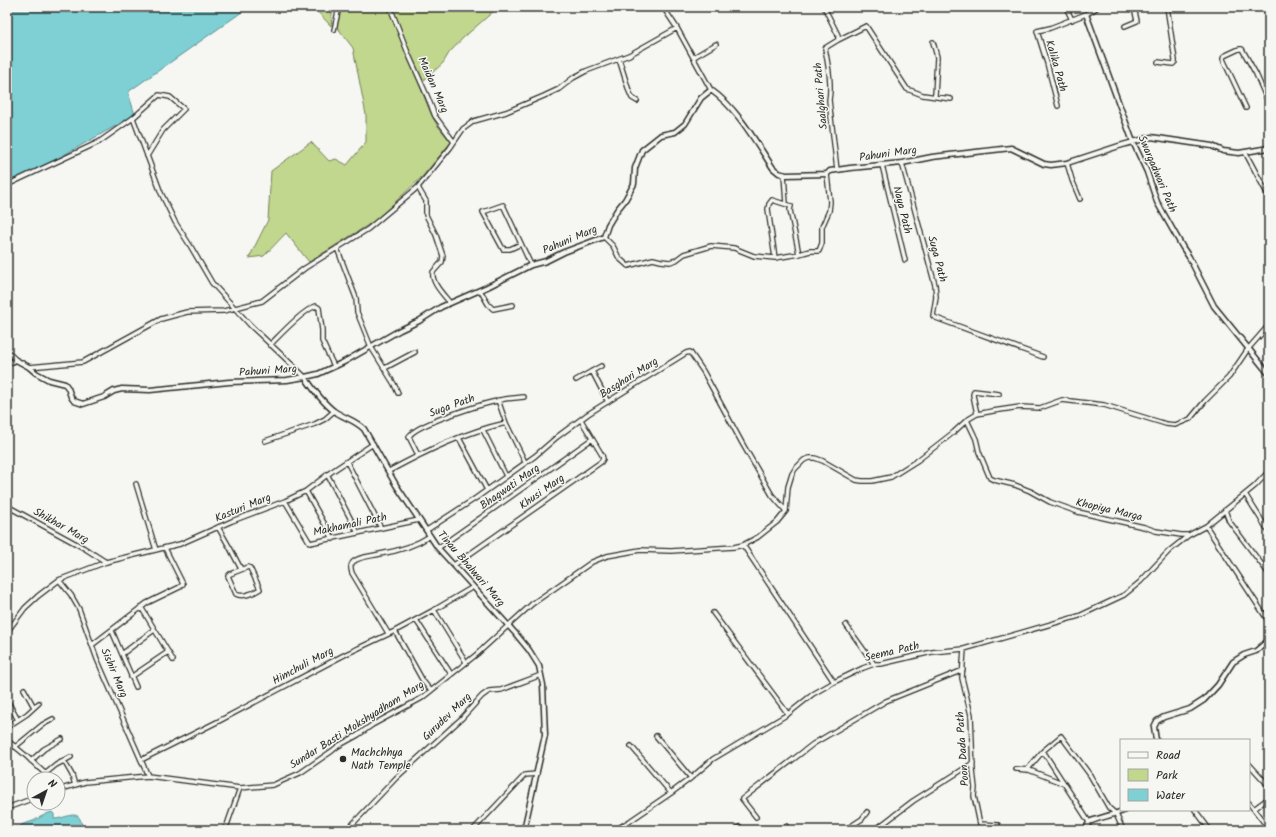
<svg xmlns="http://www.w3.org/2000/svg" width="1276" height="837" viewBox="0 0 1276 837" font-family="Kalam,sans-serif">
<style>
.green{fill:#c1d78d;stroke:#76815c}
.water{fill:#7ed0d4;stroke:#5d8e90}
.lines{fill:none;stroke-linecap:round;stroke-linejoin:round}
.minor-casing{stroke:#2b2b2b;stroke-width:6}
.tertiary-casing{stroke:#2b2b2b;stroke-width:7}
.minor{stroke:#f6f6f2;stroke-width:3.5}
.tertiary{stroke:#f6f6f2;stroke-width:4}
.poi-dot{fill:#2b2b2b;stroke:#f6f6f2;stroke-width:1.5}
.labels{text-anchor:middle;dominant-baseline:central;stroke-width:3;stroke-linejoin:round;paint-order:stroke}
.street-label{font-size:11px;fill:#2b2b2b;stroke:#f6f6f2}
.poi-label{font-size:11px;fill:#2b2b2b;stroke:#f6f6f2;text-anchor:start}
</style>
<rect width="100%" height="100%" fill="#f6f6f2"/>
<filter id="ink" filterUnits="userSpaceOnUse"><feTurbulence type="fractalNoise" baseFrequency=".025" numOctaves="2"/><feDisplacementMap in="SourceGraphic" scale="8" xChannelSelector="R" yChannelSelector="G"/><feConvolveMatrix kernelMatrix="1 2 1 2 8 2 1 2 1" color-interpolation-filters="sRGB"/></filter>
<g filter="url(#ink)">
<!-- green -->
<path class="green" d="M313,7h23l-4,7 -1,12z
M341,7h48l42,107 6,11 14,17 -28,34 -47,44 -67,42 -23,-29 -22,23 -15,2 19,-38 3,-49 40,-29 18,19 7,-2 11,6 19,-23v-27l-13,-67 -16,-21 3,-18z
M392,7h111l-8,3 -32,28 -14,15 -6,10 -21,19 -15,-35z"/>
<!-- water -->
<path class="water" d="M7,7h242l-121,85 7,23 -128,72z
M52,812l2,2v5c12,0 26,-13 28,8l-8,3h-52l-2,-4c4,-3 8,-3 13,-5 6,-3 12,-7 19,-9z"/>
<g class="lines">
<defs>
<path id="minor" d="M390,7l18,46 20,45 7,18 19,26
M824,7l14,28v5l-13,8c3,17 7,36 4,52l8,70
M1066,7l6,13
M1125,26l12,-5 -3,-14
M677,28l34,62
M334,30l5,-23
M838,40l28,-14 41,63 16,6 28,4
M933,42l4,15 -2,39
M694,57l22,-13
M619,59l10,32 3,7 5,3
M1158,62l15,2 2,-2v-2l-8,-53
M1058,106l-11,-43 -10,-32 13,-3 36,-14
M1246,108l-23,-49 1,-3 15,-7h3l14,25 13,30
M133,118l28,75 14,29 16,25 21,36 39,43 54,51
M1245,152l24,45
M902,163l33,122 1,12 -3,19 3,2 107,39
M1067,163l5,17 8,19
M882,165l23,95
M784,174l2,30
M7,185l92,-43 34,-24 26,-23 11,2 14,12 -21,21 -16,26
M418,187l2,4 6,10v14l10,20 7,21 -1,6 -9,10c-2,11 11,23 17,31
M604,237l9,9 6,12 9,8 25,-7 8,2 9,1 6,-2 8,-6 27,-8 23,2 20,8 21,2 24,-4 11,-3h9l3,-8v-16l7,-16 1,-9 -3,-28
M521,244l-11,5h-7l-20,-37 20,-7 28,60
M337,248l19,50 1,14 14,35 23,37 4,9
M775,258l-7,-49 1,-5 3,-4 19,6 -1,4 9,44
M480,290l8,14 5,5 20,-4
M270,345c11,-11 33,-35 46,-39l3,2 3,22v11l5,11 7,14
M7,351l9,9
M29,367l54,-5 78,-43 26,-7 37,-1 38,-10 43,-33 63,-39 50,-42 32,-39 13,-19 11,-8 32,-9 38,-16 15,-7 14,-11 13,-7 43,-16 48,-27 -14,-21
M385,368l30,-16
M592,371l16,31
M576,380l25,-14
M498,400l8,23
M977,414l-4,-19 1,-4 25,3
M967,420l9,19 3,13 11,26 4,2 21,5 15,6 20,11 28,10 66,15 12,4 25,4h8l17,-9 49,-40 14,-15
M483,430l23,46
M459,438l28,52
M265,441l50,-17 10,-5 9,-8
M418,455l-9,-18c4,-12 73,-33 88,-36 8,-3 18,-3 27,-4
M347,462l34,66
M389,471c37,-20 76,-39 117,-48l19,39
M327,474l31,59
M136,484l20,66
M306,491l27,48
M1245,494l24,38
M285,501l25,42 109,-23
M7,506l77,42 22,14
M1225,510l4,11 40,53
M1206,526l63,96
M218,527l12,21 11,21
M427,530l49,-32 59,-42 22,-19 31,-23 98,-61 4,-1 13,19 39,72 30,52 14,16
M743,545l91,137
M438,548l154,-109
M454,565l147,-103 2,-3 -1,-4 -21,-35
M248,567l2,1 10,21c-6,4 -18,9 -24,5l-8,-18 2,-2z
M59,580l12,15 8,14 18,50 51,117
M141,607l32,53
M434,610l32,52
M713,613l75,101
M416,620l35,54
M846,625l28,39
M112,631l24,56
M395,631l28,50 8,10
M7,632l18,-24 13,-12 21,-16 47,-18 74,-18 52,-23 53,-20 21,-10 25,-19 42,-28
M388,633l-36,-60c-2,-6 -2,-10 4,-13 7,-4 17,-4 24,-6 18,-3 35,-8 50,-18
M92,645l55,-42 33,-16 3,-3 -18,-36
M964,649l-2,29 9,37 2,56 2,17 -1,8 6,28 18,1v5
M122,654l32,-24
M131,677l37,-25
M24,689l10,18
M8,702l10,18
M7,727l20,-13 12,-11
M656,736l35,42
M7,740l17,14 27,25
M631,746l40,47
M15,747l27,-22 11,-6
M141,760l78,-39 127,-67 49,-23 39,-21 39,-23
M31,761l13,-12 18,-10
M64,761l8,14 3,10
M1249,764l20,22
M1016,769l13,1 33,13
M1027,770l16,-19
M45,774l11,-9 15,-8
M58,790l27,-8 63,-6 92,12 33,-3 27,-12 32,-22 6,-5 20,-11 14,-10 50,-27 55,-44 55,-50 60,-42 15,-6 33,-6 31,1 63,-4 9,-2 15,-8 19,-15 9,-11 2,-24 4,-13 3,-5 9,-9 6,-2h5l8,3 33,19 6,1h10l19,-4 27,-17 36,-28 13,-12 10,-6 16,-3 27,-4 20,1 22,-8 42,5 62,19 9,1 15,-6 15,-18 24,-24 19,-28 21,-24
M1249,803l20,26
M7,808l27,-10
M1254,809l15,-11
M1195,810l15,20
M756,817l-14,-18 71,-55 73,-43 77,-31
M1089,822l-46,-71 18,-15 29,39 19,33 7,6 7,16
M224,830l3,-5 13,-37
M347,830l49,-52 66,-60 20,-22 7,-5 12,-1 40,-15
M473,830l52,-55 12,-1
M615,830l15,-9 41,-28 20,-15 22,-19 75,-45 25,-20 21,-12 29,-14 11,-4h7l51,-12 32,-3 115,-33 45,-21 16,-13 29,-31 20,-16
M736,830l4,-3
M782,830l4,-4
M845,830l17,-11 5,-7
M875,830l38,-29 60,-38"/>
<path id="tertiary" d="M1097,7l-11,7 47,128 14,30 10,30 26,46 6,9 25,49 55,68
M7,364l9,-4 13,7 7,6 13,7 16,4 3,4 3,9 3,4 9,3 21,-7 10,-6 8,-2 28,1 79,-8 58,-2 18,-3 13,-3 26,-12 56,-32 19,-9 22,-14 46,-20 44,-22 15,-4 18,-9 40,-15 4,-12 9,-15 8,-10 9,-16 1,-16 7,-18 19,-15 14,-3 10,-8 16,-26 10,-8c27,19 44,51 62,78l6,5 7,2 41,-1 3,-3 20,-3 52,-5 30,-6 79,-9 33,16 7,1 16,-2 52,-17 32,-9 61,9 11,5 16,2 30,-5
M305,377c8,12 17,25 29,34 10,7 21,9 30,18l32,56 42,63 77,85 14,17 10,16 4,19 2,50 -21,95
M1156,740l-2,-13 3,-6 7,-4 26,-8 14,-9 14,-15 15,-23 11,-7 12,-4 13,-11
M1086,830l3,-8c12,-5 25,-7 36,-12"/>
</defs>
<!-- minor casing -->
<use href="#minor" class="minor-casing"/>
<!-- tertiary casing -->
<use href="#tertiary" class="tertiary-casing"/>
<!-- minor -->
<use href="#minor" class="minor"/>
<!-- tertiary -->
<use href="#tertiary" class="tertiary"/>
</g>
</g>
<!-- markers -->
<circle class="poi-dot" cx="343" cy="759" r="4"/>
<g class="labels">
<!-- street labels -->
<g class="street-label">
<text transform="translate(1056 66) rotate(74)">Kalika Path</text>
<text transform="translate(433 85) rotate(66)">Maidan Marg</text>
<text transform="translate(821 96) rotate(-95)">Saalghari Path</text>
<text transform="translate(888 154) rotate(-8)">Pahuni Marg</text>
<text transform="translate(1157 174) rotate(67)">Swargadwari Path</text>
<text transform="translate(902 210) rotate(76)">Naya Path</text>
<text transform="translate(570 240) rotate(-23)">Pahuni Marg</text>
<text transform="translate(937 259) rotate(75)">Suga Path</text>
<text transform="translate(268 371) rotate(-4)">Pahuni Marg</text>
<text transform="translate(629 378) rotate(-32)">Basghari Marg</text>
<text transform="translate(452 406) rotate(-20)">Suga Path</text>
<text transform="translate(510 487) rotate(-35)">Bhagwati Marg</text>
<text transform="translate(542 492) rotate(-35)">Khusi Marg</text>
<text transform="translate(243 508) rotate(-22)">Kasturi Marg</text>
<text transform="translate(1109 510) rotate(13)">Khopiya Marga</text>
<text transform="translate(350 525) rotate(-12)">Makhamali Path</text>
<text transform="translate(61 526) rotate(29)">Shikhar Marg</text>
<text transform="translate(471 569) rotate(49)">Tinau Bhalwari Marg</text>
<text transform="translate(892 652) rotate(-13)">Seema Path</text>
<text transform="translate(303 666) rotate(-28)">Himchuli Marg</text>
<text transform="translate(114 673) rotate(67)">Sishir Marg</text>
<text transform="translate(447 717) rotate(-44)">Gurudev Marg</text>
<text transform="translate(357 725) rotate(-32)">Sundar Basti Mokshyadham Marg</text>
<text transform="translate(963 749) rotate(-94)">Poon Dada Path</text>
</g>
<!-- poi labels -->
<g class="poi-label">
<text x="351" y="753">Machchhya<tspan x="351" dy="13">Nath Temple</tspan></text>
</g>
</g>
<!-- margin -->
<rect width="1276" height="837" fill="none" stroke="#f6f6f2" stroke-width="24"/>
<rect x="12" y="12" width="1252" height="813" fill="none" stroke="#2b2b2b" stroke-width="1.5" filter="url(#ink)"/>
<!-- legend -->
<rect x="1120" y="739" width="130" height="72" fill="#f6f6f2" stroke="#a5a5a2"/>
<rect x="1128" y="752" width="20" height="6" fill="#f6f6f2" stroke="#a5a5a2"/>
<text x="1156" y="759" font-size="12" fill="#2b2b2b">Road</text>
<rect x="1128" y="769" width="20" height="12" fill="#c1d78d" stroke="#a5a5a2"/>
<text x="1156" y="779" font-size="12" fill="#2b2b2b">Park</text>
<rect x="1128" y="789" width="20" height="12" fill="#7ed0d4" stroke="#a5a5a2"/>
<text x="1156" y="799" font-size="12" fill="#2b2b2b">Water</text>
<!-- north arrow -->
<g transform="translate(46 791) rotate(40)"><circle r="19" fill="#f6f6f2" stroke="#a5a5a2"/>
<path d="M0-3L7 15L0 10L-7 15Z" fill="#2b2b2b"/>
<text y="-6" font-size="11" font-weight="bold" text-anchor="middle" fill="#2b2b2b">N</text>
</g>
</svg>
